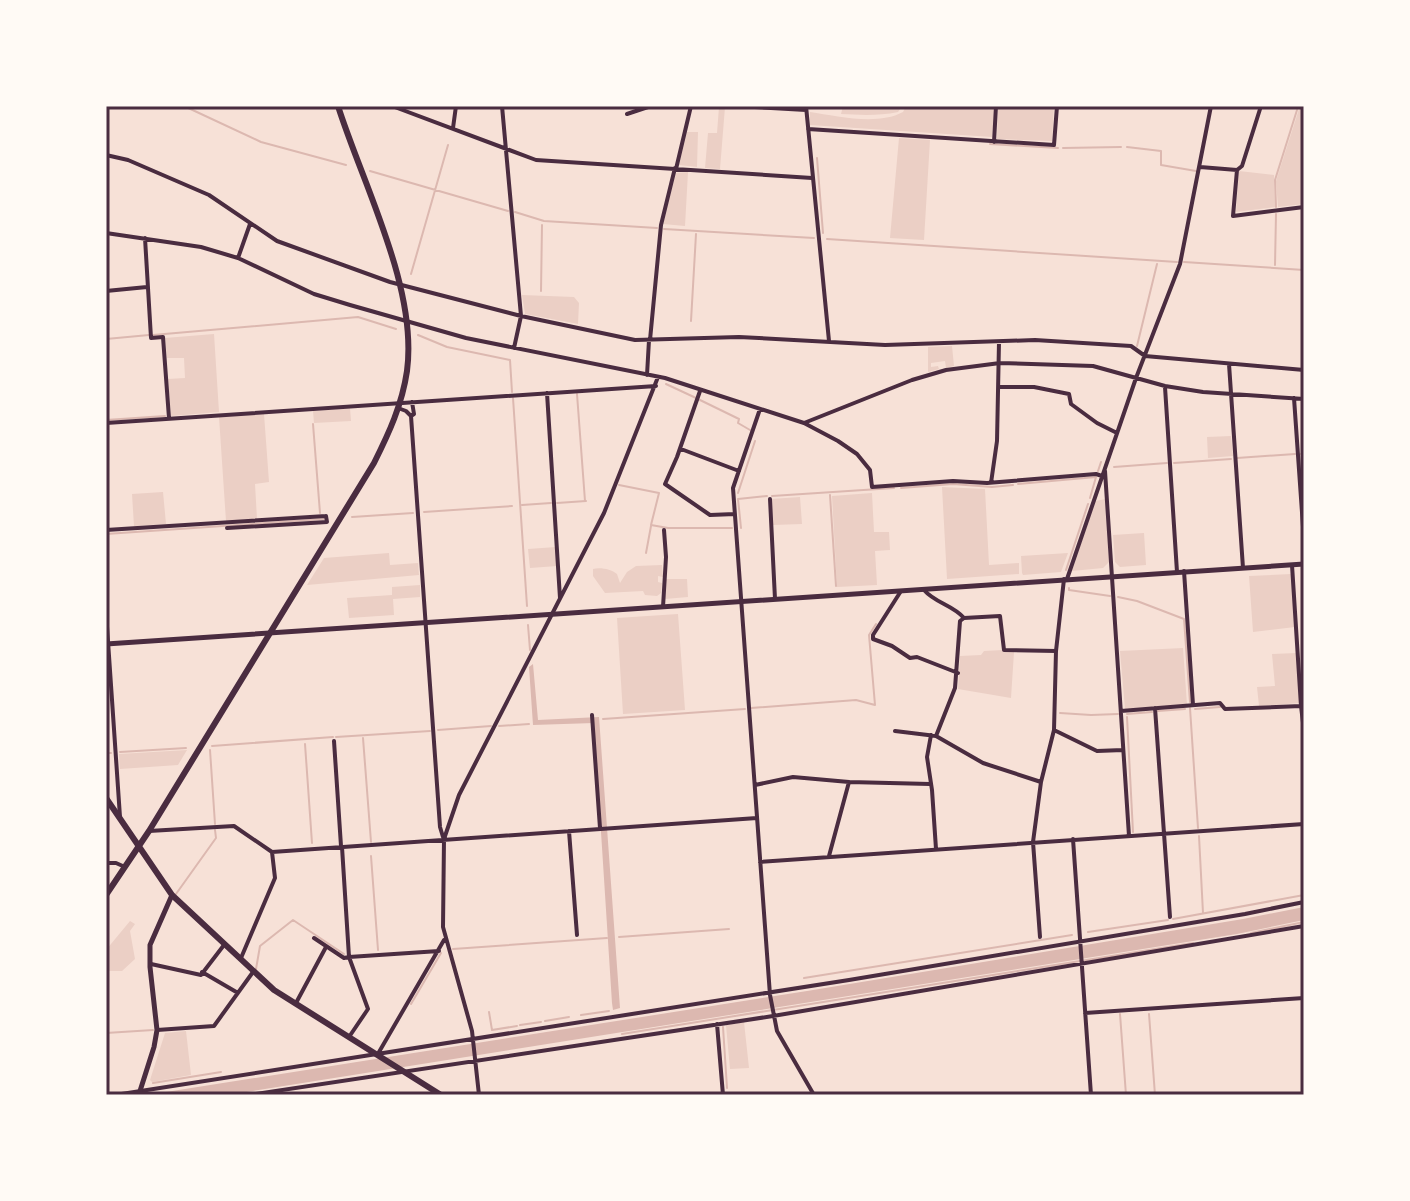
<svg xmlns="http://www.w3.org/2000/svg" width="1410" height="1201" viewBox="0 0 1410 1201" font-family="'Roboto Serif',serif">
<style>
.green{fill:#ebcfc5}
.water{fill:#dcb8b0}
.lines{fill:none;stroke-linecap:round;stroke-linejoin:round}
.stream{stroke:#dcb8b0;stroke-width:2}
.minor{stroke:#4a2c40;stroke-width:4}
.tertiary{stroke:#4a2c40;stroke-width:5}
.secondary{stroke:#4a2c40;stroke-width:6}
.neatline{fill:none;stroke:#4a2c40;stroke-width:3}
</style>
<rect width="100%" height="100%" fill="#f7e1d7"/>
<!-- green -->
<path class="green" d="M843,106h59l-4,6c-19,4 -38,3 -57,2z
M906,106h89l-3,31 -182,-12v-13c27,4 67,14 93,0z
M998,106h56l-2,35 -55,-2z
M719,107h6l-5,62 -15,-1 3,-35h9z
M1299,109h5v95l-26,3 -2,-26z
M687,132h11l-1,35 -18,-2z
M899,138l31,2 -6,100 -34,-2z
M1239,171l35,4 1,32 -39,5z
M688,172l-3,54 -22,-2 13,-51z
M522,295l52,2 5,6 -1,21 -53,-10z
M214,334l5,78 -48,4 -3,-37 17,-1 -1,-20h-17l-2,-20z
M952,346l2,20 -8,2 -1,-7 -14,2v4l7,-1 1,3 -11,3v-25z
M350,408l1,13 -37,2 -1,-12z
M264,414l5,68 -14,2 2,35 -31,2 -7,-104z
M1231,436l2,20 -25,2 -1,-21z
M942,487l43,2 4,76 30,-2v11l-72,5z
M163,492l3,32 -32,2 -2,-32z
M872,493l2,39h15l1,18 -15,1 2,34 -40,2 -5,-91z
M800,497l2,27 -29,1 -2,-26z
M1106,499l3,63 -6,6 -31,3 23,-70z
M1144,533l2,32 -26,2 -5,-5 -2,-27z
M556,547l1,19 -27,2 -2,-19z
M389,553l1,12 28,-2 1,12 -112,10 17,-27z
M1068,553l-7,19 -38,3 -1,-2 -1,-17z
M662,565l1,12 -5,-1v6l4,1 -1,10 -4,3 -12,-1 -2,-4 -38,2 -12,-17v-7c7,-2 18,0 24,5l3,9 7,-11 9,-6z
M1291,574l4,53 -42,5 -4,-56z
M666,579h21l1,18 -23,2z
M420,585v12l-27,2 1,16 -45,3 -2,-20 45,-3v-8z
M678,614l7,96 -62,4 -6,-96z
M1183,648l4,57 -62,4 -5,-58z
M1003,650v2h11l-3,46 -53,-9 2,-33 21,-1 3,-4z
M1297,653l3,50 -41,3 -2,-19 18,-1 -3,-32z
M187,750l-9,15 -58,4 -1,-15z
M130,921l5,3 -5,7 5,28 -13,12h-16v-21z
M744,1022l5,46 -19,1 -4,-44z
M186,1031l5,44 -39,7 -2,-2 15,-47z"/>
<!-- water -->
<path class="water" d="M533,664l5,56 61,-3 21,291 -7,2 -1,-7 -18,-280 -61,2 -4,-58z
M1304,907v13l-67,14 -1009,161h-81l660,-104 436,-72z"/>
<g class="lines">
<!-- stream -->
<path class="stream" d="M184,106l77,36 85,23
M990,144l68,4
M1127,147l34,4v14l35,6
M1063,148l58,-1
M817,158l6,75
M370,171l138,40
M1276,207l-1,-27 22,-70
M515,212l29,9 113,7
M664,229l150,9
M827,239l350,23
M1184,262l120,8
M1275,265l1,-51
M411,274l37,-129
M541,291l1,-66
M691,321l5,-87
M153,335l205,-18 38,12
M418,335l29,12 63,13 2,32
M106,339l43,-4
M1137,346l20,-82
M666,384l30,14
M577,394l8,107
M513,398l14,208
M700,400l39,19 -1,4 12,7
M106,420l59,-4
M313,424l7,89
M1301,454l3,-1
M1237,458l58,-4
M1174,463l57,-4
M1114,467l53,-4
M1098,471l3,-9
M1018,484l78,-7 -6,21
M619,485l40,8 -8,32 17,3h64
M901,488l52,-4 39,3 21,-2
M738,493l17,-52
M830,495l6,91
M772,496l122,-8
M557,503l29,-2
M522,505l29,-2
M424,512l88,-6
M352,517l61,-4
M741,528l-3,-29 29,-3
M106,534l218,-15
M646,553l5,-27
M1066,570l22,-66
M1069,588v2l41,6
M1118,597l19,4 47,18 6,83
M528,625l2,25
M1303,703h1
M751,708l105,-8 19,5 -6,-70 7,-11
M1190,708l8,120
M1195,709l25,-2
M1158,711l27,-2
M1060,713l31,2 27,-1
M1127,714l25,-2
M1127,717l6,115
M603,719l142,-10
M499,726l30,-2
M438,730l53,-4
M336,737l94,-6
M363,738l8,104
M305,744l7,99
M212,746l121,-9
M210,750l5,74
M120,752l66,-4
M106,753h5
M1199,836l4,77
M371,856l7,94
M176,894l40,-56 -1,-8
M1173,919l131,-24
M1088,932l80,-12
M1251,933l53,-11
M619,937l110,-8
M453,949l154,-11
M256,969l4,-23 33,-26 51,34
M804,978l268,-43
M411,1004l30,-51
M489,1012l3,18 25,-4
M1120,1014l6,81
M1149,1014l6,81
M581,1015l28,-4
M545,1021l24,-4
M520,1025l21,-3
M723,1027l4,61
M106,1033l47,-3
M622,1034l571,-91
M153,1083l68,-11
M693,1095l27,-2"/>
<!-- minor -->
<path class="minor" d="M392,106l144,54 276,18
M502,106l19,210 -7,32
M736,106l70,4
M806,106l23,235
M1279,106l25,1
M627,114l24,-8
M453,128l3,-22
M808,129l246,16 3,-39
M994,142l2,-36
M106,155l22,5 81,35 68,46 113,41 131,34 114,24 104,-3 146,8 150,-5 96,6 14,10 159,14
M1200,167l37,3 -4,46 71,-9
M676,169l15,-63
M1237,170l5,-4 19,-60
M106,233l95,14 37,11 76,36 36,11 116,33 199,40 139,45 34,18 19,13 13,16 2,17 81,-6 34,2 109,-9 6,2
M145,238l6,100 12,-1 6,81
M238,258l12,-34
M106,291l41,-4
M650,340l11,-115 14,-57
M1229,364l14,204
M647,375l2,-35
M999,387h35l35,7 2,10 26,19 20,10
M1165,387l12,185
M700,391l-23,66 -12,27 45,31 25,-1
M547,393l13,205
M1294,398l10,143
M398,408l8,3 5,5 29,411 3,10
M760,409l-27,79 37,507 7,36 37,64
M411,416l3,-2 -2,-12
M106,423l550,-37
M804,423l108,-43 34,-10 54,-7 93,3 72,20 38,6 101,7
M681,449l58,22
M1105,471l24,365
M991,483l6,-42 2,-99
M770,499l5,100
M227,528l100,-6 -1,-6
M106,530l220,-14
M1184,571l9,134
M1067,579l69,-201 44,-114 31,-158
M924,590c11,13 29,15 40,28
M901,591l-28,44v4l19,7 18,12 7,-1 41,16
M663,607l3,-50 -2,-27
M106,612l14,205
M1301,706l3,25
M1155,708l15,209
M1121,711l99,-8 5,6 76,-3 -9,-141
M592,715l8,113
M1054,730l43,21 26,-1
M895,731l41,5 47,27 58,19
M931,735l-4,22 5,33 4,59
M936,736l19,-48 5,-67 4,-3 36,-2 4,34 52,1
M334,741l7,105
M755,785l38,-8 56,5 81,2
M149,831l85,-5 38,26 485,-34
M569,831l8,104
M1073,839l18,256
M342,847l7,110 90,-6
M829,856l20,-74
M760,862l544,-38
M106,863h10l9,4
M1040,937l-7,-95 8,-60 13,-52 2,-79 8,-72
M314,938l30,20 5,-1 19,52 -19,28
M241,958l34,-80 -3,-26
M151,964l50,11 23,-30
M202,972l36,21
M296,1003l30,-56
M1085,1013l219,-15
M717,1024l6,71
M157,1030l57,-4 39,-54
M379,1052l65,-112
M115,1095l734,-115 396,-66 59,-12
M249,1095l524,-79 531,-90
M479,1095l-7,-64 -29,-104 1,-88 15,-44 145,-282 54,-136"/>
<!-- tertiary -->
<path class="tertiary" d="M106,644l1198,-80
M140,1091l14,-44 3,-17 -7,-63v-22l22,-50"/>
<!-- secondary -->
<path class="secondary" d="M106,798l66,97 102,95 167,105
M106,895l43,-64 225,-368c15,-30 28,-58 33,-92 11,-83 -44,-186 -69,-265"/>
</g>
<!-- border -->
<rect width="1410" height="1201" fill="none" stroke="#fffaf5" stroke-width="216"/>
<rect x="108" y="108" width="1194" height="985" class="neatline"/>
</svg>
